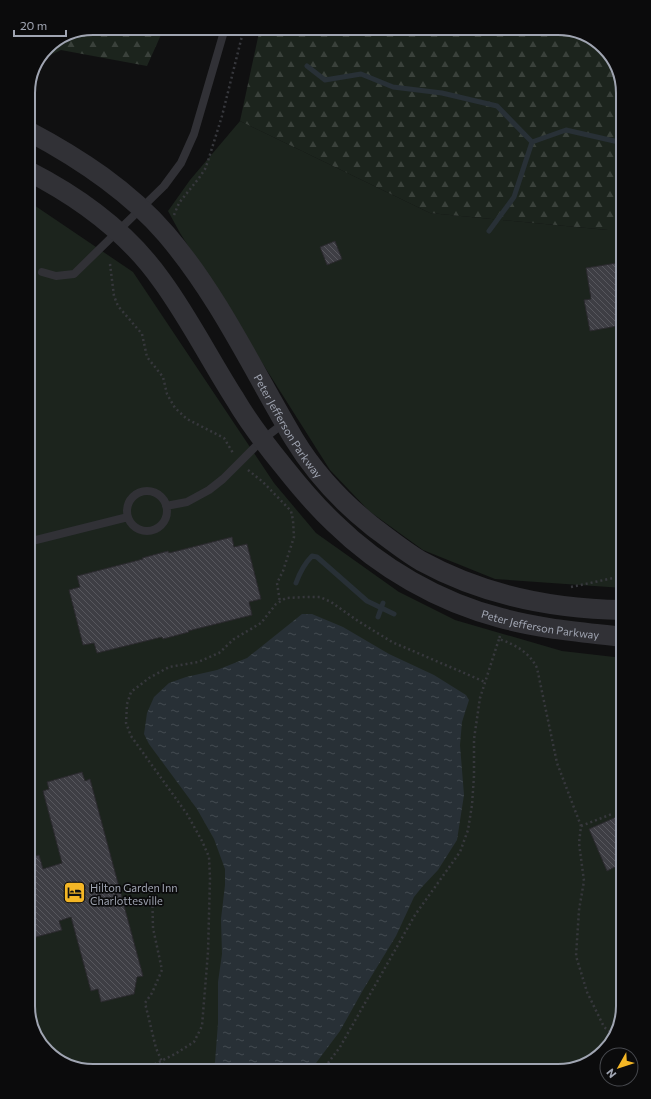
<svg xmlns="http://www.w3.org/2000/svg" width="651" height="1099" viewBox="0 0 651 1099" font-family="Commissioner,sans-serif">
<style>
.green{fill:#1c241d}
.forest{fill:url(#forest-firs)}
.water{fill:url(#water-ripples)}
.lines{fill:none;stroke-linecap:round;stroke-linejoin:round}
.stream{stroke:#283036;stroke-width:5}
.building{fill:url(#building-back-hatch);stroke:#2a292d}
.path{stroke:#37383d;stroke-width:2.5;stroke-dasharray:2 3;stroke-linecap:butt}
.service{stroke:#313136;stroke-width:8}
.tertiary{stroke:#313136;stroke-width:20}
.labels{text-anchor:middle;dominant-baseline:central;stroke-width:3.5;stroke-linejoin:round;paint-order:stroke}
.street-label{font-size:11px;fill:#a0a5b2;stroke:#0b0b0c}
.poi-label{font-size:11px;fill:#a0a5b2;stroke:#0b0b0c;text-anchor:start}
.rim{fill:none;stroke:#a0a5b2;stroke-width:2}
</style>
<defs>
<pattern id="forest-firs" width="22" height="20" patternUnits="userSpaceOnUse"><rect width="22" height="20" fill="#1c241d"/><path d="M5 1l3.5 6h-7zM16 11l3.5 6h-7z" fill="#3a413b"/></pattern>
<pattern id="water-ripples" width="26" height="14" patternUnits="userSpaceOnUse"><rect width="26" height="14" fill="#283036"/><path d="M2 4q2-2 4 0t4 0M15 11q2-2 4 0t4 0" fill="none" stroke="#444b51"/></pattern>
<pattern id="building-back-hatch" width="6" height="6" patternUnits="userSpaceOnUse"><rect width="6" height="6" fill="#3e3e44"/><path d="M-1 5l2 2M0 0l6 6M5-1l2 2" fill="none" stroke="#57575d"/></pattern>
</defs>
<rect width="100%" height="100%" fill="#101011"/>
<!-- green -->
<path class="green" d="M240,121l190,92 178,17h15v358l-128,-9 -72,-29 -54,-39 -39,-41 -150,-237 -12,-22 22,-31z
M28,201l105,71 141,211 42,50 83,59 56,28 107,31 61,7v348l-11,36 -26,22 -28,7h-469l-32,-11 -22,-26 -7,-28z"/>
<!-- forest -->
<path class="forest" d="M93,28h71l-17,38 -86,-16 -19,9 5,-12z
M260,28h302l32,11 22,26 7,28v137h-15l-178,-17 -190,-92z"/>
<!-- water -->
<path class="water" d="M302,614h10l31,13 46,27 45,21 32,20 3,5 -7,22 -2,23 4,50 -7,45 -19,30 -16,17 -8,10 -18,39 -33,54 -23,41 -27,36 -4,4h-97l3,-9 3,-39v-41l4,-28 -1,-35 4,-34v-16l-11,-30 -17,-30 -48,-65 -5,-10 3,-21 7,-16 15,-14 17,-6 31,-7 30,-12z"/>
<g class="lines">
<!-- stream -->
<path class="stream" d="M307,66l18,14 36,-6 32,13 49,6 55,13 35,36 34,-12 57,13
M489,231l25,-34 18,-55
M296,583c4,-11 8,-19 16,-27l5,1 50,44 27,13
M378,617l5,-14"/>
</g>
<!-- building -->
<path class="building" d="M335,241l7,18 -15,6 -7,-18z
M623,262v63l-33,6 -6,-31 7,-1 -5,-31z
M232,537l2,10 13,-3 14,55 -12,3 3,13 -64,16 1,1 -26,7 -1,-2 -65,16 -3,-10 -11,2 -14,-55 11,-3 -3,-11 66,-17 -1,-1 26,-7 1,2z
M82,772l3,9 5,-2 53,197 -6,1 -3,17 -33,8 -3,-13 -7,2 -20,-74 -12,4 3,9 -26,7 -5,-19 -3,1v-61l11,-3 4,14 19,-6 -19,-72 6,-2 -2,-7z
M623,814v72l-8,-19 -8,4 -18,-42z"/>
<g class="lines">
<!-- path -->
<path class="path" d="M174,215l5,-12 20,-25 6,-9 3,-8 14,-45 22,-88
M110,264l4,32 4,10 24,28 5,23 16,20 4,17 8,14 12,11 37,19 9,15
M248,470l15,12 28,29 2,9 1,17 -11,34 -6,12 3,19
M571,587l52,-11
M500,636l-1,3c17,6 30,13 38,29l20,95 24,63 -2,17 5,38 -5,29 -3,46 11,36 17,35 10,8
M581,826l31,-12
M152,886l1,42 9,42 -10,23 -7,10 11,45 10,23
M141,1071l34,-17 19,-12 8,-16 6,-74 2,-74 -1,-21 -7,-16 -15,-27 -56,-78 -5,-13 1,-19 4,-12 18,-14 20,-11 29,-5 21,-9 15,-14 27,-16 15,-19 10,-6 19,-1h15l11,5 27,19 34,21 93,40
M322,1071l18,-24 75,-132 45,-63 8,-22 4,-25 2,-29v-37l6,-41 19,-59"/>
<!-- service -->
<path class="service" d="M42,272l14,4 18,-2 90,-88 17,-23 13,-29 31,-106
M127 511a20 20 0 1 1 40 0a20 20 0 1 1-40 0Z
M166,506l21,-4 22,-12 14,-11 39,-39 22,-17
M28,542l100,-25"/>
<!-- tertiary -->
<g class="tertiary">
<path id="s1" d="M28,131c51,27 100,59 138,103 53,62 87,136 128,205 20,33 48,63 78,87 16,12 32,25 49,35 62,34 132,48 202,49"/>
<path id="s2" d="M28,171c51,26 101,63 134,110 27,37 48,79 73,118 14,24 31,46 49,68 15,19 32,39 50,56 46,45 105,79 167,95 40,11 81,14 122,19"/>
</g>
</g>
<!-- icons -->
<defs>
<symbol id="hotel-square" viewBox="-11 -11 22 22"><rect x="-9" y="-9" width="18" height="18" rx="4" fill="#f4b625" stroke="#0b0b0c"/><path d="M-6-4.5h1.5V1H6V5H4.5V3h-9V5H-6ZM-4 0a1.8 1.8 0 1 1 3.6 0ZM.5 0V-2.5h3Q6-2.5 6 0Z" fill="#111"/></symbol>
</defs>
<g fill-rule="evenodd">
<use href="#hotel-square" x="62" y="880" width="25" height="25"/>
</g>
<g class="labels">
<!-- street labels -->
<g class="street-label">
<text stroke="none"><textPath href="#s1" startOffset="401">Peter Jefferson Parkway</textPath></text>
<text stroke="none"><textPath href="#s2" startOffset="707">Peter Jefferson Parkway</textPath></text>
</g>
<!-- poi labels -->
<g class="poi-label">
<text x="90" y="887">Hilton Garden Inn<tspan x="90" dy="13">Charlottesville</tspan></text>
</g>
</g>
<!-- crop -->
<path d="M0 0H651V1099H0ZM93 35H558A58 58 0 0 1 616 93V1006A58 58 0 0 1 558 1064H93A58 58 0 0 1 35 1006V93A58 58 0 0 1 93 35Z" fill="#0b0b0c" fill-rule="evenodd"/>
<path class="rim" d="M93 35H558A58 58 0 0 1 616 93V1006A58 58 0 0 1 558 1064H93A58 58 0 0 1 35 1006V93A58 58 0 0 1 93 35Z"/>
<!-- north arrow -->
<g transform="translate(619 1067) rotate(231)"><circle r="19" fill="#0b0b0c" stroke="#47494e"/>
<path d="M0-3L7 15L0 10L-7 15Z" fill="#f4b625"/>
<text y="-6" font-size="11" font-weight="bold" text-anchor="middle" fill="#a0a5b2">N</text>
</g>
<!-- scale -->
<path d="M14 30v6h52v-6" fill="none" stroke="#a0a5b2" stroke-width="2"/>
<text x="20" y="30" font-size="12" fill="#a0a5b2" stroke="#0b0b0c" stroke-width="3" paint-order="stroke">20 m</text>
</svg>
